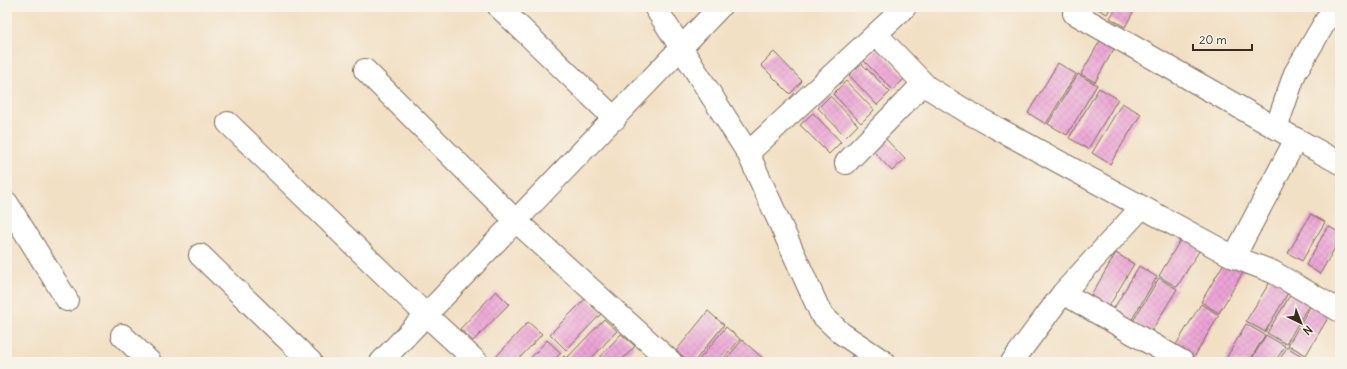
<svg xmlns="http://www.w3.org/2000/svg" width="1347" height="369" viewBox="0 0 1347 369" font-family="Delius,sans-serif">
<style>
.building{fill:url(#building-cross-hatch)}
.lines{fill:none;stroke-linecap:round;stroke-linejoin:round}
.minor-casing{stroke:#7b6a58;stroke-width:24}
.minor{stroke:#fff;stroke-width:22}
</style>
<defs>
<pattern id="building-cross-hatch" width="8" height="8" patternUnits="userSpaceOnUse"><rect width="8" height="8" fill="#eba3d5"/><path d="M0 0l8 8M0 8l8-8" fill="none" stroke="#ca8cb6"/></pattern>
</defs>
<rect width="100%" height="100%" fill="#f7f3e8"/>
<filter id="ink" filterUnits="userSpaceOnUse"><feTurbulence type="fractalNoise" baseFrequency=".025" numOctaves="2"/><feDisplacementMap in="SourceGraphic" scale="8" xChannelSelector="R" yChannelSelector="G"/><feConvolveMatrix kernelMatrix="1 2 1 2 8 2 1 2 1" color-interpolation-filters="sRGB"/></filter>
<filter id="wash" filterUnits="userSpaceOnUse"><feTurbulence type="fractalNoise" baseFrequency=".012" numOctaves="4" result="noise"/><feDisplacementMap in="SourceGraphic" scale="16" xChannelSelector="R" yChannelSelector="G"/><feGaussianBlur stdDeviation="0.9" result="paint"/><feColorMatrix in="noise" values="0 0 0 0 0 0 0 0 0 0 0 0 0 0 0 0 0 1.4 0 .05"/><feComposite in="paint" operator="in"/></filter>
<g filter="url(#wash)">
<rect width="100%" height="100%" fill="#f2e0c5"/>
<g id="blocks">
<!-- building -->
<path class="building" d="M1094,7h17l-4,7z
M1117,7h19l-11,20 -15,-9z
M1101,39l14,8 -20,35 -14,-8z
M877,48l28,30 -12,12 -29,-29z
M774,52l28,29 -12,13 -29,-29z
M861,63l29,29 -13,13 -28,-30z
M1058,63l18,11 -30,50 -18,-11z
M1078,74l19,11 -30,50 -19,-11z
M846,81l28,29 -13,13 -28,-29z
M1099,88l19,11 -30,50 -19,-11z
M830,96l28,29 -12,12 -28,-29z
M1122,103l19,11 -31,50 -18,-11z
M813,113l28,29 -12,12 -29,-29z
M884,137l21,22 -13,12 -21,-22z
M1311,214l14,8 -23,39 -14,-8z
M1328,226l12,7v6l-20,35 -14,-9z
M1185,232l19,11 -27,44 -18,-11z
M1116,253l18,11 -26,44 -18,-11z
M1227,258l18,11 -26,44 -18,-11z
M1139,266l18,11 -26,44 -18,-11z
M1273,277l18,11 -26,44 -19,-11z
M1159,278l18,11 -26,43 -18,-11z
M1294,289l18,11 -26,44 -19,-11z
M496,291l13,13 -36,37 -13,-12z
M586,298l16,15 -36,37 -16,-16z
M1314,300l18,11 -26,44 -18,-10z
M1201,304l18,11 -26,44 -19,-11z
M708,311l16,14 -30,37h-4l-14,-11z
M604,319l13,12 -29,31h-15l-5,-5z
M528,322l14,12 -26,28h-21l-2,-2z
M1246,324l19,11 -16,27h-25z
M726,327l14,12 -19,23h-24z
M621,334l14,12 -15,16h-25z
M1266,335l19,11 -10,16h-25z
M547,340l14,13 -9,9h-25z
M742,340l22,19 -3,3h-37z
M1287,347l18,11 -3,4h-24z
M854,352l19,10h-24z
M564,356l6,6h-12z"/>
</g>
</g>
<g filter="url(#ink)">
<use href="#blocks" fill-opacity="0" stroke="#7b6a58" stroke-width="1"/>
<g class="lines">
<defs>
<path id="minor" d="M499,7l116,112
M655,7l93,146 157,-146
M1074,13l202,115 64,35
M876,34l51,53 44,27 263,143 39,15 67,39
M365,70l151,151 155,141
M228,123l198,192 51,47
M1276,128l19,-55 39,-66
M748,153l73,161 20,19 43,29
M846,163l77,-79
M7,203l60,97
M200,255l111,107
M1234,257l62,-118
M1063,293l120,69
M122,335l28,27
M381,362l339,-355
M1012,362l51,-69 79,-86"/>
</defs>
<!-- minor casing -->
<use href="#minor" class="minor-casing"/>
<!-- minor -->
<use href="#minor" class="minor"/>
</g>
</g>
<!-- margin -->
<rect width="1347" height="369" fill="none" stroke="#f7f3e8" stroke-width="24"/>
<!-- north arrow -->
<g transform="translate(1301 323) rotate(137)" stroke="#f7f3e8" stroke-width="3" paint-order="stroke">
<path d="M0-3L7 15L0 10L-7 15Z" fill="#3b2a1e"/>
<text y="-6" font-size="11" font-weight="bold" text-anchor="middle" fill="#3b2a1e">N</text>
</g>
<!-- scale -->
<path d="M1193 44v6h59v-6" fill="none" stroke="#3b2a1e" stroke-width="2"/>
<text x="1199" y="44" font-size="12" fill="#3b2a1e" stroke="#f7f3e8" stroke-width="3" paint-order="stroke">20 m</text>
</svg>
